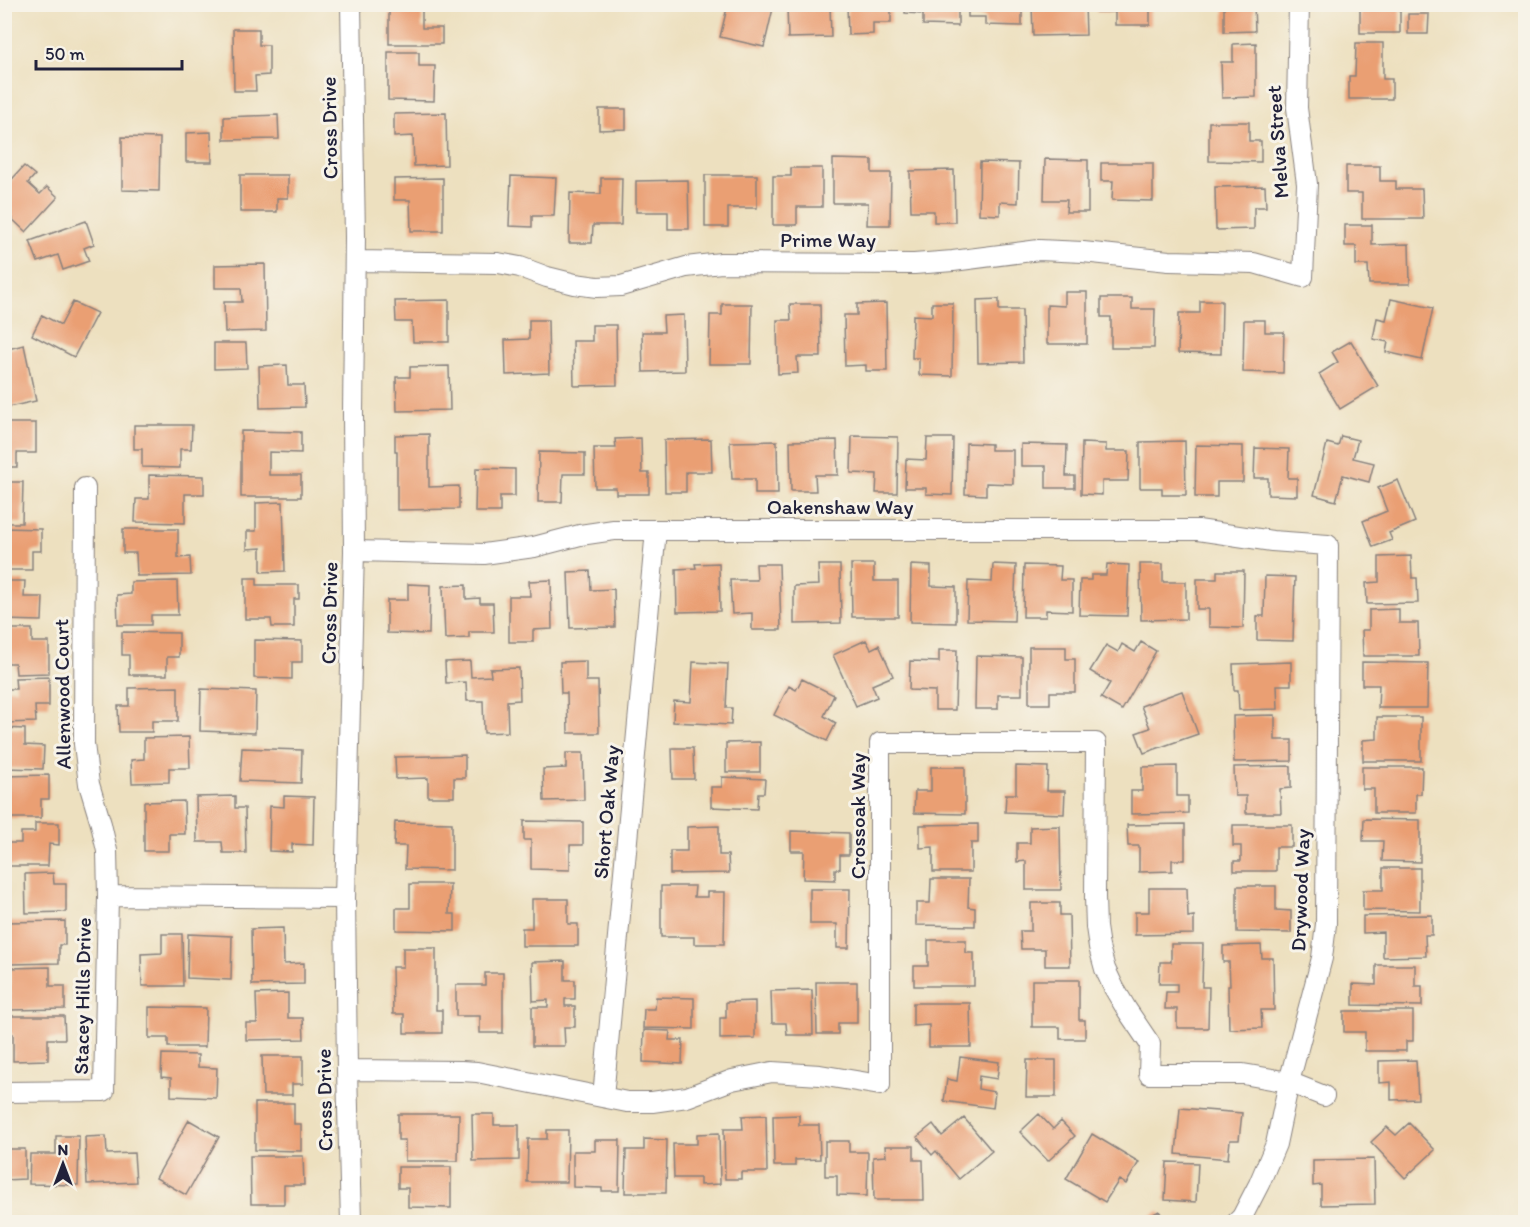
<svg xmlns="http://www.w3.org/2000/svg" width="1530" height="1227" viewBox="0 0 1530 1227" font-family="Itim,sans-serif">
<style>
.building{fill:#ea9f73}
.lines{fill:none;stroke-linecap:round;stroke-linejoin:round}
.minor-casing{stroke:#88817d;stroke-width:22}
.minor{stroke:#fff;stroke-width:20}
.labels{text-anchor:middle;dominant-baseline:central;stroke-width:6;stroke-linejoin:round;paint-order:stroke}
.street-label{font-size:21px;fill:#22223b;stroke:#f7f3e8}
</style>
<rect width="100%" height="100%" fill="#f7f3e8"/>
<filter id="ink" filterUnits="userSpaceOnUse"><feTurbulence type="fractalNoise" baseFrequency=".0167" numOctaves="2"/><feDisplacementMap in="SourceGraphic" scale="12" xChannelSelector="R" yChannelSelector="G"/><feConvolveMatrix kernelMatrix="1 2 1 2 8 2 1 2 1" color-interpolation-filters="sRGB"/></filter>
<filter id="wash" filterUnits="userSpaceOnUse"><feTurbulence type="fractalNoise" baseFrequency=".008" numOctaves="4" result="noise"/><feDisplacementMap in="SourceGraphic" scale="24" xChannelSelector="R" yChannelSelector="G"/><feGaussianBlur stdDeviation="1.35" result="paint"/><feColorMatrix in="noise" values="0 0 0 0 0 0 0 0 0 0 0 0 0 0 0 0 0 1.4 0 .05"/><feComposite in="paint" operator="in"/></filter>
<g filter="url(#wash)">
<rect width="100%" height="100%" fill="#ede0bf"/>
<g id="blocks">
<!-- building -->
<path class="building" d="M389,4h33v24h20v16h-53z
M728,4h46l-10,43 -44,-10z
M847,4h44v19h-18v11l-25,1z
M905,4h53v22l-35,-1v-11l-18,-1z
M968,4h54v22l-37,-1v-8h-17z
M1032,4h53l1,31 -53,1z
M1096,4h54v21h-35v-13h-19z
M1224,4h30l1,27 -31,1z
M787,5h43l1,32 -43,1z
M1360,5h40v28h-40z
M1408,14h21l-1,20h-20z
M233,29h26v16h10v30l-14,1 1,15h-22z
M1256,43v54l-34,1 -1,-36h12v-18z
M1356,43h27v36h9v20h-43v-23h6z
M388,52h31v14h16l-1,35 -46,-1z
M599,109h27v20l-27,1z
M446,113l1,52 -33,1 -1,-30 -19,1v-23z
M278,115l1,24 -55,1v-23z
M1209,122h40v19h12v21l-52,-1z
M211,132l1,30h-26v-29z
M122,137l38,1 -1,53 -37,-1z
M833,159l39,1v13h19l-1,52h-23l1,-22h-35z
M1045,159l43,1v52h-22l1,-12h-23z
M980,162l39,1 -1,40 -18,-1v13l-21,-1z
M1101,163h52v38l-41,-1 1,-19h-12z
M24,166l11,9 -7,8 12,11 7,-7 11,10 -32,35 -17,-16 -5,5v-33z
M1346,166h34v15h16v8h26l1,30h-61v-26h-16z
M791,168h31v39h-25v18h-24v-49h18z
M954,170l1,52h-21v-11h-23l-1,-40z
M240,175h48v23h-11v14h-37z
M705,175h52v33h-29v19h-23z
M511,176l45,2 -2,38h-22v11l-23,-1z
M443,178v53h-32l-1,-31h-16v-21z
M601,178h21l-1,47h-28l-1,18h-23l1,-50 31,1z
M688,180l1,49h-21v-17h-32v-31z
M1265,186l1,21h-12v22l-38,1 -1,-43z
M86,221l8,23 -10,4 5,13 -26,9 -5,-15 -20,7 -8,-21z
M1345,225h27v20l37,-1 1,40h-41l-1,-19h-12v-19h-11z
M265,264l1,67 -41,1 -1,-30h18l-1,-14h-26v-23z
M1065,292h22v52h-40v-39l18,1z
M1101,298h31v11h23l-1,39h-43v-31h-10z
M999,299v11h23l1,52 -45,1 -1,-63z
M1391,299l42,9 -11,52 -36,-8 2,-10 -15,-3 4,-21 9,2z
M449,300v42h-36l-1,-20h-16l-1,-21z
M1200,301h22l-1,53 -43,-1 1,-40h21z
M73,302l24,11 -23,44 -42,-22 10,-20 19,10z
M886,303l1,68h-21v-6l-21,1 -1,-51h13v-11z
M932,303h21l-1,73 -33,-1v-17h-7l1,-43 19,1z
M722,304h30l-1,60h-42l1,-49h12z
M790,304h30l1,53h-24l1,16 -20,1 -1,-54h14z
M684,315l1,56 -42,1 -1,-40h22l-1,-16z
M529,320h19l1,53 -43,2 -1,-35 24,-1z
M1244,320h21v12h19l-1,41 -40,-1z
M592,325h24l1,60 -43,1 -1,-45h19z
M1351,341l27,45 -38,23 -21,-35 19,-12 -6,-10z
M214,343h32l1,25 -33,1z
M24,345l12,56 -32,7v-33h3l-3,-10v-15z
M287,365l1,20h16l1,22 -45,1 -1,-42z
M449,366l1,44 -53,1 -1,-34h14v-10z
M4,423h32v30h-19v14h-13z
M134,425h58l-1,24h-11v19l-38,-1v-18h-8z
M241,431l60,1v21l-32,-1v23h32v22h-60z
M429,434v53l30,-1v23l-62,1v-59h-2v-16z
M852,436l46,1 -1,56h-21l1,-19 -26,-1z
M1341,436l17,4 -5,18 21,5 -5,19 -26,-7 -7,26 -22,-6 13,-52 11,3z
M641,438l1,35h7v21h-33v-6h-21l-1,-40h22l-1,-9z
M927,438h26l-1,57 -26,-1v-6h-21l1,-29 20,1z
M711,439l1,33h-26v20h-21l-1,-52z
M837,440l1,35h-23l1,16h-25l-1,-50z
M777,441l1,53h-23v-15h-23l-2,-37z
M1185,441l1,54h-24v-7h-22v-46z
M966,443l25,1v6h22v34l-27,-1v12l-21,-1z
M1082,443l24,1v7h23l-1,30h-26v14l-21,-1z
M1021,444l46,1 -1,31h9v12h-29v-22h-25z
M1196,445l47,1v36h-26v15h-22z
M1255,448l34,1 -1,29h9v18l-29,-1v-17h-14z
M539,452l46,1v21h-22l-1,28h-24z
M476,468l39,1v27h-15v16h-25z
M149,475l55,1v18h-19v29l-50,-1 1,-23h13z
M1398,480l17,42 -26,11 3,7 -19,7 -10,-26 24,-10 -9,-23z
M4,482h19l-1,41h-18z
M283,502l2,69 -24,1v-24l-14,1v-18h9v-28z
M4,528l37,1v22h-9v19h-28z
M123,529h55v29l12,-1 1,18 -54,1 -1,-23h-13z
M1411,556l1,22h5l1,25 -51,1 -1,-21 13,-1v-25z
M719,563l1,48 -43,1 -1,-43 20,-1 -1,-4z
M756,564h23l2,66h-29v-17l-20,1 -2,-34h27z
M851,564h23v17h24v36h-46z
M993,564l23,1 -2,56 -47,-1 1,-39 24,1z
M1107,564l22,1 -2,51 -48,-1 1,-35h11v-5h15z
M1140,564h23v18h23v37l-45,1z
M818,565h22l1,58 -47,1v-38l25,-1z
M911,565l20,1v20l25,1v36l-46,-1z
M1024,565l37,1 -1,14h12v31l-26,-1v7h-23z
M590,571l1,19 23,-1 1,38 -45,1 -2,-56z
M1217,571h27l-1,57 -34,-1v-18h-12v-30h20z
M1265,576l30,1 -2,64 -36,-1v-24h7z
M245,578h12v7h42v14h-5v28h-22l-1,-8h-26z
M551,580l1,49 -19,1v12h-24v-46h21l-1,-15z
M4,581h21l-1,16h19l-1,24 -38,-1z
M177,581l1,34h-27v10h-33l-1,-30 14,-1v-12z
M408,584l22,1 -1,49 -42,-1v-33h21z
M466,585v14l14,-1v5h13l1,29h-25v6l-24,1 -2,-53z
M1399,609v14h19l1,33h-56l-1,-26h7v-20z
M4,629h28v13h17v31l-33,1 -1,-11h-11z
M122,632l57,1v24h-12v18h-38v-20h-7z
M254,640l48,1v21h-10v17l-38,-1z
M866,640l5,9 8,-4 14,31 -21,9 5,12 -21,9 -23,-51z
M1141,642l15,9 -34,59 -21,-12 9,-15 -20,-12 16,-26 12,7 4,-8 13,8z
M1029,647h37v12h9v33h-25v12h-21z
M939,650h18l-2,60h-20v-19l-26,-1 1,-29 29,1z
M976,656l46,1v38h-24v14h-23z
M470,661l1,16 20,-1 -1,-7 29,-1 1,32 -13,1 1,31 -24,1 -1,-32h-16l-1,-19 -20,1 -1,-21z
M586,661v20h12l1,52h-31l-1,-40h-6l-1,-31z
M693,662l35,2 -2,44h6l-1,17 -58,-3 1,-21 17,1z
M1291,662v23h-14l1,24 -39,1 -1,-20h-4l-1,-26z
M1362,662l66,1 -1,45h-49l1,-23h-17z
M49,677v29h-14l1,16 -32,1v-34h12l-1,-11z
M802,679l32,16 -10,21 12,7 -9,18 -53,-26 15,-29 7,4z
M178,687v34h-26v11h-33l-1,-26h11v-18z
M201,689l55,2 -1,42 -55,-2z
M1182,691l16,43 -54,19 -8,-20 14,-5 -9,-22z
M1275,715v25h17v21l-58,1 -1,-46z
M1377,717h44v44h-58v-21l14,-1z
M4,728l21,1v16l19,1 -1,23 -39,-1z
M189,737l1,31h-21v14l-37,1 -1,-23 13,-1v-21z
M760,742v30h-34v-29z
M242,748l60,2 -1,33 -61,-2z
M672,748h21l1,31h-21z
M566,753h17l1,47 -40,1 -1,-32 23,-1z
M465,755v23h-11v19h-26v-19l-32,1 -1,-22z
M1016,766l32,1 -1,24h18l-1,23 -59,-2 1,-18h10z
M1177,766v30h11v17l-57,1v-23h11v-24z
M1291,766v22l-11,1 1,24h-35v-17h-11l-1,-29z
M931,767h34v47l-51,-1 1,-22h16z
M1362,767h60l-1,27h-5v19h-42v-24h-12z
M49,775v24h-8v19h-36v-42z
M722,777l43,2 -1,14h-6l-1,16 -46,-2v-20h11z
M235,796v12h10l1,45h-23l-1,-11h-25l-1,-45z
M284,796l30,1 -1,48 -21,-1v8l-23,-1 1,-45 14,1z
M184,801l1,33h-16v17h-25v-49z
M1364,819l56,1v42l-38,-1 1,-20h-20z
M524,821l59,1v23h-13v25l-39,-1v-29h-7z
M395,822l57,1v47l-47,-1 1,-23h-12z
M35,823h24v22l-10,-1 -1,22h-43v-23h16v-11h14z
M978,824v19h-7v29h-38v-25l-13,1v-23z
M1185,824v36h-13v11l-33,1v-26h-11l-1,-21z
M1233,825h59v22h-16v24h-42v-10h7v-15h-8z
M719,826v29h9l1,18 -59,1v-23h17v-24z
M1060,826l1,64h-35v-29l-9,1v-19h13v-16z
M791,831l58,2v22h-9v14h-5v11l-32,-1 1,-28h-13z
M1383,868h37v43l-57,-1v-20h20z
M53,873l1,11h12v28l-40,1 -1,-39z
M931,879h38l-1,28 7,1v18l-59,-1v-22h14z
M410,884h40l-1,30h6v17l-59,-1v-22h14z
M661,886h34l-1,11h13v-5h18l-1,52h-30v-7h-33z
M1237,886h39v24l15,1v22l-54,-1z
M1149,888h38l1,29 6,-1v18l-59,1v-23h14z
M810,889h40l-1,59h-12v-24h-27z
M532,899h36v25h10v22h-56v-18h10z
M1031,903h29v12h9l1,51h-25v-17h-24l-1,-18h11z
M1432,915v20h-7l1,21 -43,1v-25l-20,1v-17z
M65,921v24h-6v18l-49,1 -1,-20h-5v-22z
M283,928l1,36 20,-1v21l-52,1 -1,-56z
M162,934h20l1,52h-41l-1,-32 21,-1z
M188,934l44,2 -1,44 -44,-2z
M928,940h38v13h8v33h-60v-20h14z
M1171,944h32l-1,43h7l-1,41h-31v-19h-12l1,-17h11v-8h-18l1,-22h11z
M1261,945l1,13h11l1,52h-13l1,18 -33,1 -1,-43h2l-1,-24h-6v-16z
M403,948h33v62h6v23h-38v-19h-11l-1,-47h11z
M565,961v19h10v19h-10v7h10v21h-11l1,19h-33v-39h16v-7l-15,1 -1,-39z
M1376,965h39v21h7v20l-69,-1v-21l23,1z
M50,967v19h15v23l-55,1v-42z
M485,973h18v60h-23v-17h-24v-31h29z
M1032,980h47v40h6v19h-25v-12h-28z
M816,982h41v41h-19v11h-21z
M812,990l1,45h-26l-1,-12h-14l-1,-32z
M288,993v25h15l1,21 -58,1v-17h11l-1,-29z
M656,997l38,1v31l-51,-1 1,-19h11z
M755,1001v37l-35,1v-21h6v-16z
M913,1003h57l1,44h-42v-22l-16,1z
M149,1007l57,1 -1,39h-37v-9h-19z
M1344,1011h69v30h-7v10h-41v-19h-21z
M4,1016h60l1,23h-17v21l-35,1v-27h-9z
M644,1030l26,1 -1,9h14l-1,24 -39,-2z
M162,1054l36,1v12l19,1 -1,30 -45,-2v-18l-10,-1z
M262,1056h41v28h-11v11h-29z
M960,1057l39,5 -2,17 -18,-3 -1,13 17,3 -2,16 -49,-7 3,-22 10,2z
M1027,1060h29v37h-30z
M1416,1060l2,39 -27,1v-18l-12,1v-22z
M255,1103h39v21h7v27l-46,-1z
M1180,1108l62,5 -3,27h-9l-2,19 -52,-5z
M398,1114h61l-1,47h-53v-21h-7z
M472,1114h22v11h25v35l-46,1z
M1039,1114l14,15 8,-8 14,15 -27,25 -28,-29z
M766,1115l1,57h-26v7h-16l-1,-50h19l-1,-13z
M799,1115v10h20l1,34 -25,1v6h-21l-1,-50z
M964,1118l28,33 -33,28 -23,-28 -4,4 -15,-18 16,-13 9,12z
M189,1120l30,17 -33,58 -30,-17z
M1409,1123l26,27 -30,28 -34,-36 16,-15 9,8z
M547,1130h21l-1,52h-40l1,-43h19z
M719,1133l1,51 -20,1v-7h-26l-1,-34h24v-10z
M1092,1134l47,28 -13,22 -7,-4 -14,22 -39,-23z
M56,1136h23l-1,49 -49,-1 1,-30h26z
M106,1136l1,18 27,-1 2,29 -49,2 -2,-47z
M644,1139l23,1 -1,53h-41l1,-43h18z
M595,1140h25l-1,51h-17v-3l-29,-1v-36h22z
M825,1141h24v11h19l-1,44 -30,-1v-19h-12z
M885,1146h29v14h9l1,40h-50l-1,-43 13,-1z
M4,1149h21v30l-21,1z
M250,1156h53l1,29h-20v19h-33z
M1374,1159l1,45 -54,1v-20l-8,1v-26z
M1167,1162l31,1 -2,39 -31,-2z
M398,1167h53v41l-43,-1v-19h-10z
M1159,1211l7,11h-27z"/>
</g>
</g>
<g filter="url(#ink)">
<use href="#blocks" fill-opacity="0" stroke="#88817d" stroke-width="1.5"/>
<g class="lines">
<defs>
<path id="minor" d="M355,261l143,2 22,4 27,10 28,7 22,3 24,-1 65,-19 35,-4 193,1 39,-3 86,-11 44,2 86,9 85,2 49,14 4,-93 -10,-76 2,-104
M354,551l130,3 50,-7 46,-12 34,-5h584l74,11 56,4 -2,379 -4,34 -33,124 -13,62 -17,40 -17,33 -5,5
M108,896l237,2
M347,1070l114,1 16,1 150,30h25l35,-5 45,-17 40,-8 48,3 60,10v-342h216l-1,154 1,30 3,20 6,22 9,19 13,22 23,34 -1,30h94l46,8 35,14
M4,1092l100,-1 4,-195 -1,-45 -6,-27 -12,-40 -5,-40 1,-256
M603,1097l53,-567
M351,1222l-4,-152 -2,-172 9,-347 -1,-138 2,-176 -4,-233"/>
</defs>
<!-- minor casing -->
<use href="#minor" class="minor-casing"/>
<!-- minor -->
<use href="#minor" class="minor"/>
</g>
</g>
<g class="labels">
<!-- street labels -->
<g class="street-label">
<text transform="translate(329 128) rotate(-91)">Cross Drive</text>
<text transform="translate(1277 142) rotate(-94)">Melva Street</text>
<text x="828" y="239">Prime Way</text>
<text x="840" y="506">Oakenshaw Way</text>
<text transform="translate(329 613) rotate(-89)">Cross Drive</text>
<text transform="translate(62 694) rotate(-91)">Allenwood Court</text>
<text transform="translate(606 812) rotate(-85)">Short Oak Way</text>
<text transform="translate(857 816) rotate(-90)">Crossoak Way</text>
<text transform="translate(1300 890) rotate(-88)">Drywood Way</text>
<text transform="translate(82 996) rotate(-89)">Stacey Hills Drive</text>
<text transform="translate(324 1100) rotate(-91)">Cross Drive</text>
</g>
</g>
<!-- margin -->
<rect width="1530" height="1227" fill="none" stroke="#f7f3e8" stroke-width="24"/>
<!-- north arrow -->
<g transform="translate(63 1164)" stroke="#f7f3e8" stroke-width="4.5" paint-order="stroke">
<path d="M0-4.5L10 22L0 15L-10 22Z" fill="#22223b"/>
<text y="-9" font-size="16" font-weight="bold" text-anchor="middle" fill="#22223b">N</text>
</g>
<!-- scale -->
<path d="M36 60v9h146v-9" fill="none" stroke="#22223b" stroke-width="3"/>
<text x="45" y="60" font-size="18" fill="#22223b" stroke="#f7f3e8" stroke-width="4.5" paint-order="stroke">50 m</text>
</svg>
